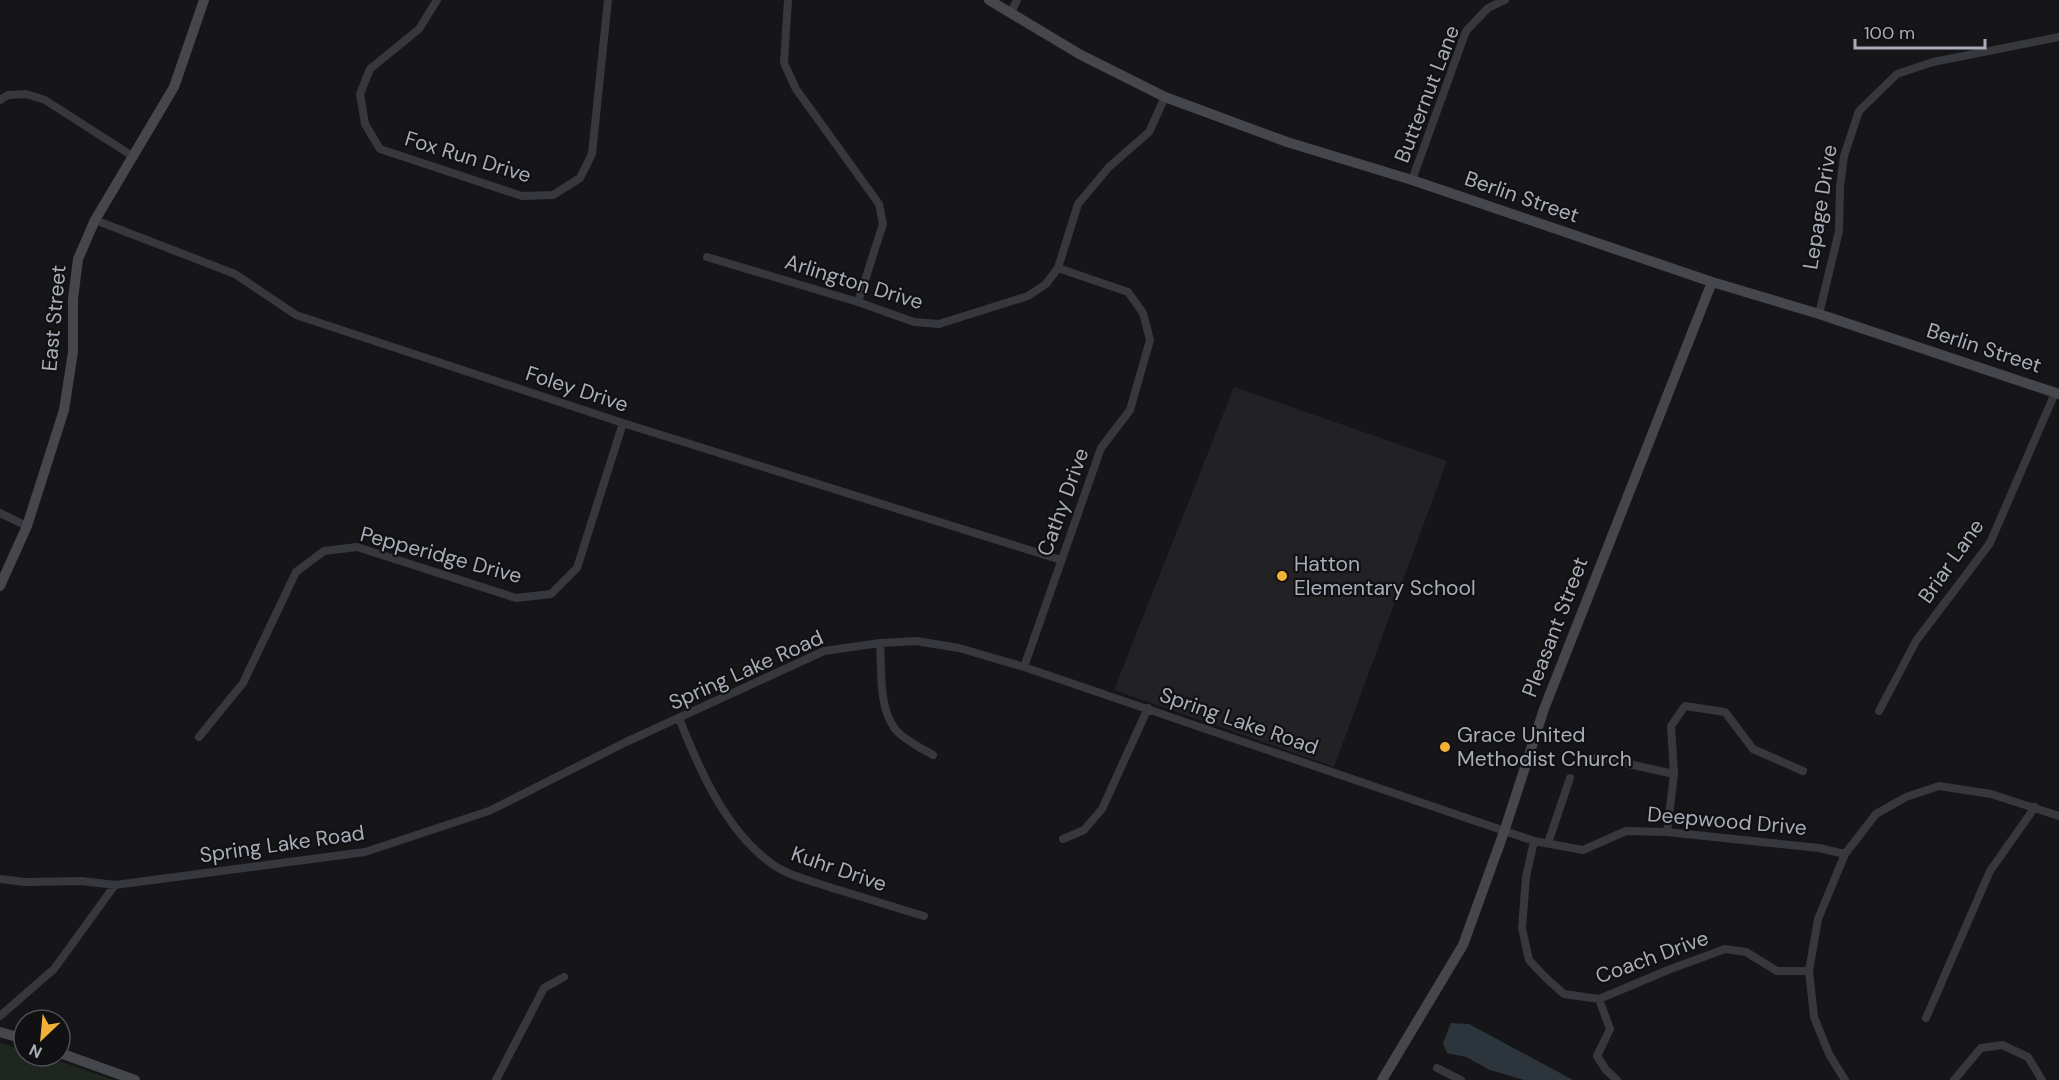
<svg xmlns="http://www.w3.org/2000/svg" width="2059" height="1080" viewBox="0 0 2059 1080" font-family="'DM Sans',sans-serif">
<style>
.built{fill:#222225}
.green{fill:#1e261f}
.water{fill:#2c353c}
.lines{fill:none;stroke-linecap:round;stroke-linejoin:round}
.street{stroke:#37383d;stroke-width:8}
.secondary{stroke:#45474d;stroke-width:10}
.poi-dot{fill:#f2b134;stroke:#111113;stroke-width:2}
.labels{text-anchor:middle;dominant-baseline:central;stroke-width:4.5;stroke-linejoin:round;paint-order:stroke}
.street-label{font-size:21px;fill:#a8adb8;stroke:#111113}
.poi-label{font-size:21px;fill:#a8adb8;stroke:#111113;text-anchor:start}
</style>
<rect width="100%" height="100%" fill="#161618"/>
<!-- built -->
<path class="built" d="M1234,387l213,74 -113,306 -220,-77z"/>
<!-- green -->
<path class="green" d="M0,1043l24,7v6h21l69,24h-114z"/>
<!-- water -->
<path class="water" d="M1451,1023l18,1 104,56h-49l-34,-10 -24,-13 -19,-4 -4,-10z"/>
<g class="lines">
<!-- street -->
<path class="street" d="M437,0l-18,29 -49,40 -10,25 5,30 15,25 142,47 31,-1 27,-17 12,-24 16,-154
M788,0l-4,63 12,26 83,115 4,20 -25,78
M1011,13l6,-13
M0,100l8,-5 18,-1 19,6 89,57
M1412,180l54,-149 22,-23 17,-8
M95,220l140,54 61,41 327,108 438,137
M707,257l151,45 56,20 25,2 89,-28 18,-12 12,-16 20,-64 31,-37 40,-35 16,-35
M1819,314l20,-83 1,-44 4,-31 15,-45 38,-37 36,-12 126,-25
M0,513l27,13
M880,643c2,27 -2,63 15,86 9,11 26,19 38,26
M1024,667l77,-219 29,-38 20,-70 -7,-27 -15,-21 -70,-24
M1879,711l37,-70 74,-98 65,-150
M679,718c20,51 47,113 93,146 17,12 40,17 60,24 31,9 61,19 92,28
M199,737l44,-54 53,-111 28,-21 33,-4 159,51 35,-4 26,-26 46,-145
M1597,757l77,17
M1667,832l7,-58 -3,-48 14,-20 40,6 28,37 50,22
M1063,839l21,-9 18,-21 46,-101
M1534,841l-8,36 -4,51 7,32 17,18 18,16 35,5 69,-29 57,-21 21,3 31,19h32
M1548,843l22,-65
M0,879l25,3 57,-1 33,4 250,-33 124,-41 137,-69 198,-91 56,-8 36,-2 43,7 65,19 510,174 49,9 43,-19 41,1 152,16 26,6
M1599,999l11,30 -13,27 9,14 11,10
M0,1016l54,-47 61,-84
M1926,1018l64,-147 45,-64
M1437,1068l24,12
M496,1080l48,-92 20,-11
M1845,1080l-16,-26 -15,-37 -5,-46 9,-52 27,-65 31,-40 30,-17 33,-11 52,8 68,22
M1954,1080l27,-32 21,-3 26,12 14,23"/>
<!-- secondary -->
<path class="secondary" d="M989,0l92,55 84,42 122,45 125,38 300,102 107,32 240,80
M0,586l27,-60 37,-116 9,-58v-53l5,-40 17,-39 79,-133 30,-87
M0,1032l24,7
M60,1053l75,27
M1382,1080l81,-135 41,-113 40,-123 168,-427"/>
</g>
<!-- markers -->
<g class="poi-dot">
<circle cx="1282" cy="576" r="6"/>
<circle cx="1445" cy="747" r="6"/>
</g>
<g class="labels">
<!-- street labels -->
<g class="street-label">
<text transform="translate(1427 94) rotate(-69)">Butternut Lane</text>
<text transform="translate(468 157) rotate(17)">Fox Run Drive</text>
<text transform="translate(1522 197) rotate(19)">Berlin Street</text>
<text transform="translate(1820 207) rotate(-81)">Lepage Drive</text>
<text transform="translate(854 282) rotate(17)">Arlington Drive</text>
<text transform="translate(54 318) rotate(-85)">East Street</text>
<text transform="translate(1984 348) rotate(18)">Berlin Street</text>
<text transform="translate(577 389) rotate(18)">Foley Drive</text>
<text transform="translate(1063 502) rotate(-70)">Cathy Drive</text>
<text transform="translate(441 555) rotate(15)">Pepperidge Drive</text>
<text transform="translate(1951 561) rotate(-55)">Briar Lane</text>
<text transform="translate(1555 627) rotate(-69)">Pleasant Street</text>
<text transform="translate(746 670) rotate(-24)">Spring Lake Road</text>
<text transform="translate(1239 721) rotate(19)">Spring Lake Road</text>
<text transform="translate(1727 821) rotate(5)">Deepwood Drive</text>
<text transform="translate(282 844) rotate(-8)">Spring Lake Road</text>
<text transform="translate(839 869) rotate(19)">Kuhr Drive</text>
<text transform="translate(1652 957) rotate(-20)">Coach Drive</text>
</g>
<!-- poi labels -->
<g class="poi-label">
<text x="1294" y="564">Hatton<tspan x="1294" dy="24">Elementary School</tspan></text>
<text x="1457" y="735">Grace United<tspan x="1457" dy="24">Methodist Church</tspan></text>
</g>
</g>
<!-- north arrow -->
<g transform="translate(42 1038) rotate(206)"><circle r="28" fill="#111113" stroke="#4d4f55" stroke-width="1.5"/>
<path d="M0-4.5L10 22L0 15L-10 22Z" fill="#f2b134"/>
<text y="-9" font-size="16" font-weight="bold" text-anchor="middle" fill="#a8adb8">N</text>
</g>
<!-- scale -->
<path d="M1855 39v9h130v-9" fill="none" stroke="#a8adb8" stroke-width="3"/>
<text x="1864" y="39" font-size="18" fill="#a8adb8" stroke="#111113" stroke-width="4.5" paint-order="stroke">100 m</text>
</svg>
